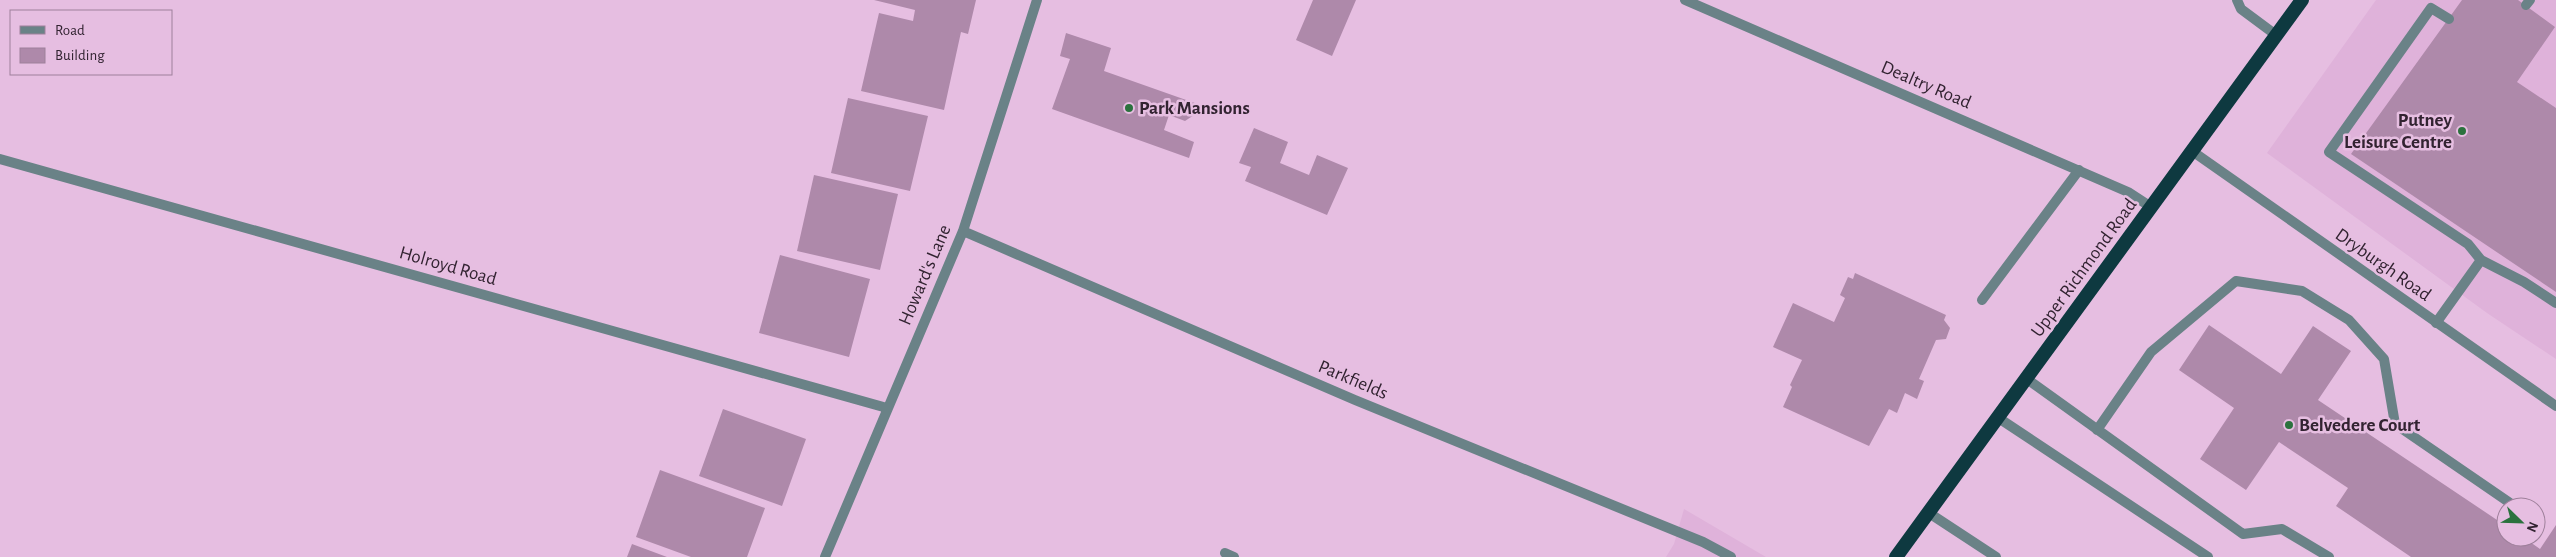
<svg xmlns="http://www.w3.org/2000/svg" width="2556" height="557" viewBox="0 0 2556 557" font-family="'Alegreya Sans',sans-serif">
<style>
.built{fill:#dfb2da}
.building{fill:#ae89aa}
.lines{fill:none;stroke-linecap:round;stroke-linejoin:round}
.service{stroke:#6a8287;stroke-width:10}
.minor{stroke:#6a8287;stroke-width:10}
.trunk{stroke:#0e3940;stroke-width:14}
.poi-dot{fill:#2b723e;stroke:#e6bee1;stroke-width:2}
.labels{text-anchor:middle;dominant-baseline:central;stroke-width:5;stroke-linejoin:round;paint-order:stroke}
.street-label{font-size:19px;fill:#322331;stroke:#e6bee1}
.poi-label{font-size:19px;font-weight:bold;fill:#322331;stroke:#e6bee1;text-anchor:start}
</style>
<rect width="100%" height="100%" fill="#e6bee1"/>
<!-- built -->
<path class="built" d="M2376,0h180v359l-69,-46 -220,-160z
M1684,509l82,48h-100l8,-13z"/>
<!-- building -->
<path class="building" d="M874,0h102l-8,34 -7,-2 -17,78 -83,-19 18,-78 34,8 2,-11z
M1313,0h43l-24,56 -36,-16z
M2462,0h56l37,27 -38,55 39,26v184l-205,-138z
M1066,33l45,15 -7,23 102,36 -3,8 -6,-2 -12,8 -16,-6 -5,15 30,12 -5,16 -137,-49 18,-50 -10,-3z
M848,98l80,18 -18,75 -79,-18z
M1254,128l34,14 -8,21 29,12 8,-20 31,13 -21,47 -82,-34 6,-14 -12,-4z
M814,175l84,19 -18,76 -83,-19z
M780,255l90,24 -21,78 -90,-24z
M1855,273l91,42 -2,5 6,8 -4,11 -10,1 -17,39 5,2 -7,18 -12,-6 -8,20 -8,-4 -20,37 -86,-39 9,-20 -2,-2 12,-25 -29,-13 20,-44 41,19 11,-24 -5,-3 8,-18 5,2z
M2209,325l72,49 32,-48 38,25 -33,49 188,126v11h17l17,12 16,-24v32h-145l-75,-51 12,-18 -69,-46 -33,48 -46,-31 34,-51 -55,-38z
M723,409l83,30 -24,67 -83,-30z
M660,470l105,38 -18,49h-56l-55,-20z
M632,544l35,13h-40z"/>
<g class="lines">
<!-- service -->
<path class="service" d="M2237,0l4,9 35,26
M2526,5l4,-5
M2481,260l43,22 32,21
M1982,300l97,-130
M2436,323l45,-63 -13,-16 -139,-92 102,-144 18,11
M2027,379l216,155 39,-5 47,28
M1997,417l211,140
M2097,430l54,-78 85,-71 66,10 47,29 35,39 11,65 121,83
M1929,513l67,44"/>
<!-- minor -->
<path class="minor" d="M1685,0l443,192 23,15
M2192,151l364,255
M0,159l887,249
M963,231l392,169 348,142 28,15
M1225,553l9,4
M825,557l138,-326 74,-231"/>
<!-- trunk -->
<path class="trunk" d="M1896,557l406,-557"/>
</g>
<!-- markers -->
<g class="poi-dot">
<circle cx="1129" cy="108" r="5"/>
<circle cx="2462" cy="131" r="5"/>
<circle cx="2289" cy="425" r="5"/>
</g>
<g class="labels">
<!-- street labels -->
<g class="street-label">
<text transform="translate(1926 85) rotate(23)">Dealtry Road</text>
<text transform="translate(2383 265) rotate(35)">Dryburgh Road</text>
<text transform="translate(448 266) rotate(16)">Holroyd Road</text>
<text transform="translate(2084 268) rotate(-54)">Upper Richmond Road</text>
<text transform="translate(925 275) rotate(-67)">Howard's Lane</text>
<text transform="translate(1353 380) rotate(23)">Parkfields</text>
</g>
<!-- poi labels -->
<g class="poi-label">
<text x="1139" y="108">Park Mansions</text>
<text x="2452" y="120" text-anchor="end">Putney<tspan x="2452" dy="22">Leisure Centre</tspan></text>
<text x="2299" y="425">Belvedere Court</text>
</g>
</g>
<!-- legend -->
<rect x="10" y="10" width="162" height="65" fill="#e6bee1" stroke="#9e809b"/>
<rect x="20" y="26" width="25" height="8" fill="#6a8287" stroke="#9e809b"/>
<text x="55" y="35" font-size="15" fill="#322331">Road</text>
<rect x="20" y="48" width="25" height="15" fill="#ae89aa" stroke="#9e809b"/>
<text x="55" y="60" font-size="15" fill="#322331">Building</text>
<!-- north arrow -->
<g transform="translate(2521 522) rotate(113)"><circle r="24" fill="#e6bee1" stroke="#9e809b"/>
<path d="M0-4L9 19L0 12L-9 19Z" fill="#2b723e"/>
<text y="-8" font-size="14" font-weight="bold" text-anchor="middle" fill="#322331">N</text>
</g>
</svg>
